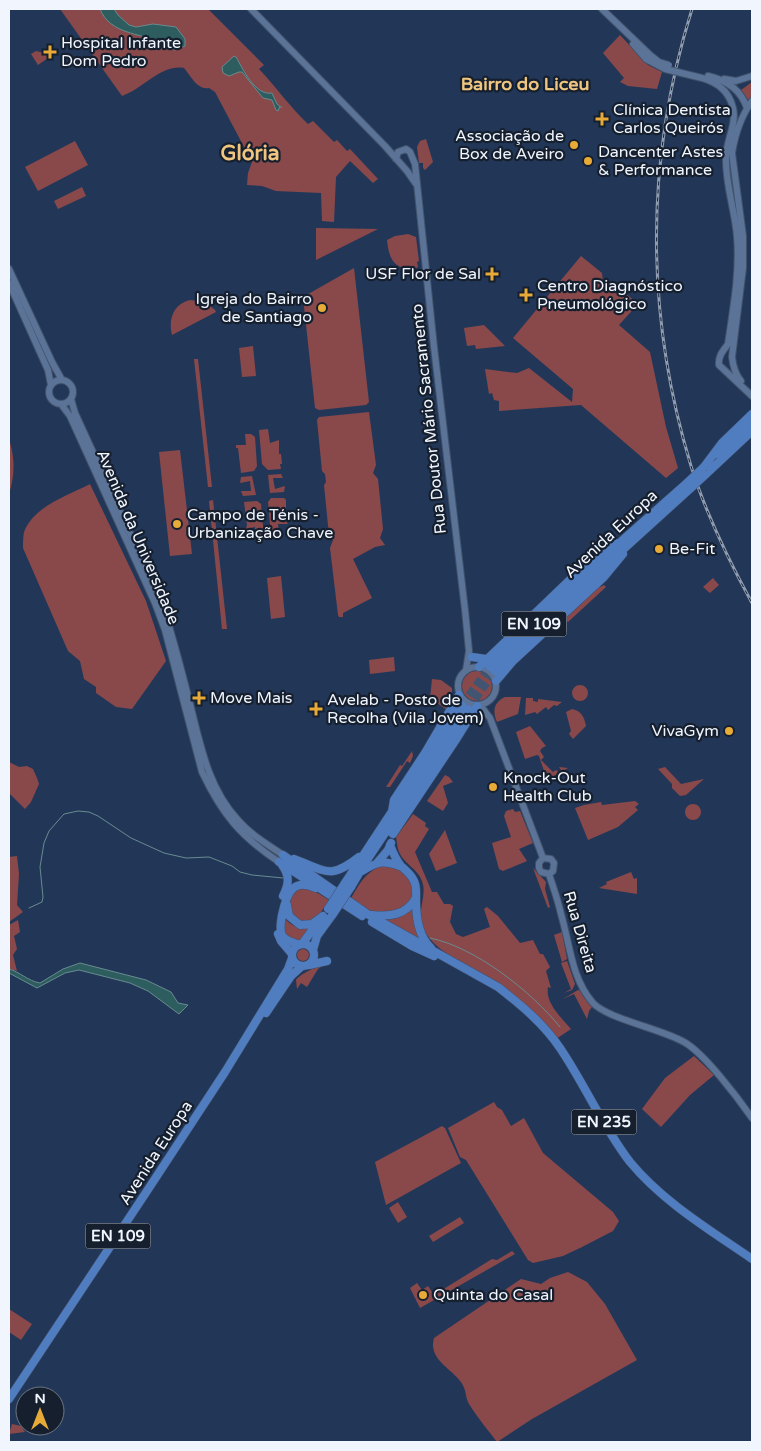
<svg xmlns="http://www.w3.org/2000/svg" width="761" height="1451" viewBox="0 0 761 1451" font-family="'Varela Round',sans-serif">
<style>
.green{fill:#89494b}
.water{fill:#2d5d5f;stroke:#688b8f}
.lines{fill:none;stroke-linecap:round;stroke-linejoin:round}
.stream{stroke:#688b8f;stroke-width:1}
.primary-tunnel{stroke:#415471;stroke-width:8;stroke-dasharray:8 4;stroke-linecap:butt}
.secondary-casing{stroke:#41526b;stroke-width:8}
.primary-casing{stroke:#41526b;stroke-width:9}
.secondary{stroke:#5b7397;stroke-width:6}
.primary{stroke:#507cc0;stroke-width:8}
.rail-casing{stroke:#8f9cb0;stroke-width:3}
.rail{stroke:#151f2e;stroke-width:1;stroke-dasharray:4;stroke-linecap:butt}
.secondary-bridge-casing{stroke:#41526b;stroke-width:8;stroke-linecap:butt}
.primary-bridge-casing{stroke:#41526b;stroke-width:9;stroke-linecap:butt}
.secondary-bridge{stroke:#5b7397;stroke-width:6}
.primary-bridge{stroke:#507cc0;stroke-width:8}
.poi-dot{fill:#e8ab37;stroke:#151f2e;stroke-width:2}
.labels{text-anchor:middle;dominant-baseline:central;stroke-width:4.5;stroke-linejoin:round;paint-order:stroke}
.shield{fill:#151f2e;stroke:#aeb5c0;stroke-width:1}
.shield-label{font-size:15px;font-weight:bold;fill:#f0f5fe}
.poi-label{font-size:16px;fill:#f0f5fe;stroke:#151f2e;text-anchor:start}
.street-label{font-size:16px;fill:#f0f5fe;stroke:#151f2e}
.neighbourhood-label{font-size:18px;font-weight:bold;fill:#f0c580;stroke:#151f2e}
.district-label{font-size:21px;font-weight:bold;fill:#f0c580;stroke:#151f2e}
</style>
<rect width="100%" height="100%" fill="#223758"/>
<!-- green -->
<path class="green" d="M60,9h148l56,56 -5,4c17,18 31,38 49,55l5,-3 21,21 3,-2 10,11 3,-2 28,30 -5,4 -23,-22 -14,16 -2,45 -12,-1 -1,-28 -45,-2 -14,-5 -15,-1 1,-12 4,-11 -37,-70 -6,-4c-12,2 -18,-12 -25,-20 -23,-4 -41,21 -62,28z
M620,35l28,30 14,7 -5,17 -29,-3 -8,-4 4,-4 -21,-25z
M36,51l8,2 4,5 -10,7 -7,-11z
M752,82v12l-3,7 -8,-11z
M426,139l7,23 -8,8 -2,-2v-5h-4l-2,-16 3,-6z
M75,141l13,24 -50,26 -13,-24z
M82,187l4,9 -28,13 -4,-8z
M316,228l62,1 -62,31z
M408,234l8,3 3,24 -2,1 1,5 -2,1c-22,3 -27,-9 -29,-28l8,-4z
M581,256l21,17 1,9 7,5 6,-2 22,19 -19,21 31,27 16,75 12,41 -12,10 -85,-73 -82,6v-10l-5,-1 -2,-7 -3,1 -4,-25 32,4 12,-5 43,34 1,-13 -60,-51z
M354,268l15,134 -3,3 -47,5 -4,-2 -12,-111z
M190,300l15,2 10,8 1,2 -44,23c-4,-15 1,-31 18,-35z
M484,325l21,21 -29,3 -1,-4 -8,1 -3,-18z
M253,346l3,30 -14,1 -3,-29z
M194,359h4l14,128h-4z
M369,412l7,53 -3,8 5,6 5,50 -3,9 5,7 -10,2 -22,12 19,39 -29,15v4h-4l-1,-2 -8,-67 3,-8 -4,-5 -5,-50 2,-3 -1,-8 -3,-3 -5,-51 2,-3z
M268,429l2,14 9,-3v14h2l1,10h-2l1,5 -13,1 -6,-6 -3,-34z
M245,434h6l4,3 2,29 -3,5 -13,2 -3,-25h-2v-3h10z
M9,439c6,19 6,36 0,55z
M180,450l12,104 -22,2 -11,-104z
M281,474l2,4h-10l2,11 10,-3 -1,6 -14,1 -2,-18z
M252,476l4,19 -13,1 -2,-5h10l-1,-10 -10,2 1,-6z
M90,484l56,117 20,60 -34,48 -16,-2 -20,-14v-6l-12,-8 -4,-18 -12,-10 -45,-103c0,-5 0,-11 1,-16 10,-26 43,-36 66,-48z
M271,498h13l2,2v21l2,3h-10l1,11 -8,1 -3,-34z
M213,500l14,129h-5l-13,-128z
M257,501l4,3 3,33 -8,1 -1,-11 -9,2 1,-4 -3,-23z
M281,576l4,41 -14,2 -4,-41z
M713,578l6,7 -9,8 -7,-6z
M604,585l2,2 -38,35 -3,-3 33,-31z
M394,657l1,14 -25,3 -1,-14z
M462 686a15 15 0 1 1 30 0a15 15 0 1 1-30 0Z
M432,679l9,1 11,8v8l-5,14 -17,-12z
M572 693a8 8 0 1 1 16 0a8 8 0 1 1-16 0Z
M505,697h16l-3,17 -21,8c-5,-11 -3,-20 8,-25z
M526,698h7v3l5,1v-3l24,3 -5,4 -3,-1 -6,5 -2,-3 -9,7 -2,-2 -10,3z
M572,709c10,2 12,8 14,17l-13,13 -4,-5 2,-3 -5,-19z
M530,726l16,20 -4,2 -2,3 4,6 -3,3 12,12 3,-2 2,2 3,-2 -2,-3 9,1 -21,12 -8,-24 -2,-1 -12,4 -9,-27z
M412,751l1,5 -3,7 -3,-2 -17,26h-4l14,-22 2,1z
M9,762l10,5 8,-1 6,3 4,9 2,6 -8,18 -6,7 -16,-16z
M665,767l16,17 23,-5 -18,16 -6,1 -8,-8v-4l-14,-15z
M445,775l4,2 4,5 -10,4 5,17 -5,8 -16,-10z
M635,801l4,3 -4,3 3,3 -20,17 -30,13 -13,-32 9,-3 17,-3 1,3z
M685 812a8 8 0 1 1 16 0a8 8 0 1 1-16 0Z
M513,809l2,3 5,-1 13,32 -14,6 8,12 -24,10 -4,-2 -7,-26 19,-6 -7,-21 2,-5z
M413,814l13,9 -1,3 4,3 -14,23 17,40h5l7,12h6l3,2 -3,16 6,12 7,3 27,-10 -6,-18 3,-2 11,9 22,27 13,-3 7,14h3l7,13 -4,4 5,17 -3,-1c-3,16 13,30 23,42l-15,10c-17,-17 -33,-37 -52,-52 -24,-18 -66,-30 -80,-57 -9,-20 4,-33 -2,-49 -5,-13 -18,-17 -23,-29 -2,-5 -2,-10 -3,-15z
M445,830l12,33 -21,8 -7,-17z
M17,856l2,18 -2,31 6,7 -14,10v-65z
M381,866l17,2 14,14 1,15c-23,26 -36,19 -63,3 8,-14 15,-28 31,-34z
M533,868l13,14 -1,7 5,18 -2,1z
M631,872l3,7 3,-1v16l-38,-6 8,-4 -1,-2z
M301,889h10l18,11 -13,20 -13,3c-4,-3 -10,-7 -12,-11 -5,-10 0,-20 10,-23z
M413,906l1,16 9,22 -41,-24 15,-2z
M284,914l2,1v5c7,7 14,8 23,9l-8,11 -4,1 -9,-3 -4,-6z
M18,920l2,12 -6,4 3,13 -4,6 4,16 -8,-2v-44z
M562,932l5,27 -5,3 -8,-27z
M297 955a6 6 0 1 1 12 0a6 6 0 1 1-12 0Z
M567,961l8,23 -3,6 -8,3 7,-4 -10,-26z
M324,965l-6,4 -11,18 -6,-4 -4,6 -1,-9c4,-6 21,-14 28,-15z
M578,990l3,1 11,16 -3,4 -2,8 -13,-25 -11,5z
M694,1056l20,19 -24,20 -29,32 -19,-18 23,-31z
M494,1102l3,5 5,3 9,16 13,-8 19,35 70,59 6,9 -6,10 -31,16 -19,9 -30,7 -5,-3 -62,-100 -6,-3 -12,-29z
M442,1126l3,2 16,35 -75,42 -11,-43z
M398,1202l9,15 -9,6 -9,-15z
M460,1217l4,6 -31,19 -4,-6z
M512,1251l3,3 -95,54 -10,-20 7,-5 5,7 6,-4 6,9 58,-36 5,1z
M568,1272l19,10 18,22 32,56 -105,59 -35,23c-9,-12 -20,-25 -28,-38 -4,-7 -2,-13 -8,-22 -10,-14 -33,-23 -27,-44l87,-59 20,5 9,-6z
M9,1309l23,15 -11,16 -12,-8z
M12,1424l9,2 4,6 -16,2z"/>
<!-- water -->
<path class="water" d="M100,9h14l4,6 11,10 7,2 17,-3 23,3 9,12v7l-10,4c-5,-2 -9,-6 -14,-8 -22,-9 -51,-8 -61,-33z
M234,56l2,1c7,12 19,39 36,36l5,11 5,4 -2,-2 -2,5 -2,-1 -4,-10 -9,-2 -21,-26h-3l-10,4 -6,-3 -1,-6z
M80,963l66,17 25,12 7,11 10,2 -9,9 -31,-23 -18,-8 -51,-13 -14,3 -28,15 -28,-15v-4c11,3 19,12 31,14l23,-14z"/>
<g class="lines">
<!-- stream -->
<path class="stream" d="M29,908l13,-6 1,-5 -3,-30 4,-24 5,-12 15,-17 14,-3 11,1 9,4 33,22 33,15 22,5 23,-1 23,9 8,6 12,3 31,3
M430,938c45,9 101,53 130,89"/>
<!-- primary-tunnel -->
<path class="primary-tunnel" d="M462,705l28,-38
M468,709l27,-38"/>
<defs>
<path id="secondary" d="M251,9l134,137 22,25 9,13
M602,9l47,45
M633,44l13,15
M708,76c18,4 33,14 39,32
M702,78c16,5 27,13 31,30 4,16 -7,33 -7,49 -1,27 9,53 11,80 3,35 -4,72 -9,107 -5,7 -10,12 -9,21l33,31
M724,79l12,2 16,-5
M396,159l2,-7 8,-3 4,3 5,12 19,183 31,263 4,41 -3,19
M9,269l43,93 10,18
M9,283l39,87 3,15
M49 392a12 12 0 1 1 24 0a12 12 0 1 1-24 0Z
M741,381c-6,-7 -8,-15 -9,-24l11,-89v-32l-11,-83c3,-18 9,-37 20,-52
M71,399l4,14 86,188c12,35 21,71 30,107 10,40 18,81 47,112 13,15 29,24 45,35
M61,404l9,12 85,187 10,27 37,142c20,42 38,64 77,90
M458 686a19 19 0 1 1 38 0a19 19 0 1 1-38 0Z
M480,705l10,13 53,140
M543,858l8,1 3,4 -1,8 -4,3
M543,858l-4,5v5l2,4 8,2
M549,874c4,13 9,26 12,40 9,30 10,64 32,89 15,16 69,26 91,39 20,11 54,56 68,76"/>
<path id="primary" d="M718,454l34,-32
M704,467l18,-24 30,-29
M705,475l47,-44
M472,657l14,2
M479,667l96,-92 31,-27 9,-5
M490,667l19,-20 117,-110 62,-55
M495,671l111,-106 86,-78
M496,681l17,-20 91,-84 19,-23
M392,812l2,-12 31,-47 34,-58
M393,834l64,-96 20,-32
M390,845c3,8 6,15 11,21 5,5 10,8 13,15 3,6 2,12 2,19 0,17 2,36 15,48
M283,855l86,60 129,72c23,18 46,37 62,61 25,37 43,79 70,114 33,40 80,68 122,97
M294,859c32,12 36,21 65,-2
M279,862l83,54
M377,863l11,-13 3,-7
M282,865c8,11 7,19 1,31
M362,871c16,-10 22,-11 40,-4
M345,883l117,-178
M351,887l14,-24 103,-154
M287,905l2,11 11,9 12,-1 11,-8
M372,915c18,2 34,0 44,-17
M372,922l40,24 22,10
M278,934l3,7 11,13
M292 955a11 11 0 1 1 22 0a11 11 0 1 1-22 0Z
M302,944l17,-23
M299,945c-6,-3 -14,-4 -17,-10 -3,-6 -1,-14 0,-20 4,-19 10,-38 33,-27
M313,950l4,-14 16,-22
M309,965l18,-4
M266,1013l25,-37 11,-10
M9,1399l138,-208 78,-119 63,-103 4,-11"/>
</defs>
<!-- secondary casing -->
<use href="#secondary" class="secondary-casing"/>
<!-- primary casing -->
<use href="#primary" class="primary-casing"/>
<!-- secondary -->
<use href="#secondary" class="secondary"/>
<!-- primary -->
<use href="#primary" class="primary"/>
<defs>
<path id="rail" d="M692,9c-47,151 -47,305 -1,457 15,48 37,93 61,137"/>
</defs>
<!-- rail casing -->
<use href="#rail" class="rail-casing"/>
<!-- rail -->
<use href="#rail" class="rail"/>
<defs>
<path id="secondary-bridge" d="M649,54l10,8 10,3
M646,59l19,10 37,9"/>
<path id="primary-bridge" d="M688,482l16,-15
M692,487l13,-12
M328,909l17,-26
M333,914l18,-27"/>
</defs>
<!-- secondary-bridge casing -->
<use href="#secondary-bridge" class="secondary-bridge-casing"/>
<!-- primary-bridge casing -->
<use href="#primary-bridge" class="primary-bridge-casing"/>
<!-- secondary-bridge -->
<use href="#secondary-bridge" class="secondary-bridge"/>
<!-- primary-bridge -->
<use href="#primary-bridge" class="primary-bridge"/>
</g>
<!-- markers -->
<g class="poi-dot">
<path d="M47.5 44.5h5v5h5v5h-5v5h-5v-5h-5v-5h5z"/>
<path d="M599.5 111.5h5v5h5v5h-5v5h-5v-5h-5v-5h5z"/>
<circle cx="574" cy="145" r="5"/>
<circle cx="588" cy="161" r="5"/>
<path d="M489.5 266.5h5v5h5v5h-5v5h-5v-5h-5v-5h5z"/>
<path d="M523.5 287.5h5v5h5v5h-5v5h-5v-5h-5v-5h5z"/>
<circle cx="322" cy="308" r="5"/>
<circle cx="177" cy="524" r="5"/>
<circle cx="659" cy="549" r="5"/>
<path d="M196.5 690.5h5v5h5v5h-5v5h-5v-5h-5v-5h5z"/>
<path d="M313.5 701.5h5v5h5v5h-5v5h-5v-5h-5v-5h5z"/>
<circle cx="729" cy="731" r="5"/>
<circle cx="493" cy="787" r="5"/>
<circle cx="423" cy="1295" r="5"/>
</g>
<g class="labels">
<!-- shield labels -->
<g class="shield">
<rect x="501.5" y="611.5" width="65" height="25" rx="4"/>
<rect x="571.5" y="1109.5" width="65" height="25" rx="4"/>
<rect x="85.5" y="1223.5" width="65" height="25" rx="4"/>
</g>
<g class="shield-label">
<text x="534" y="624">EN 109</text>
<text x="604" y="1122">EN 235</text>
<text x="118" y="1236">EN 109</text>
</g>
<!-- poi labels -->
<g class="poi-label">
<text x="61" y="43">Hospital Infante<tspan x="61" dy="18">Dom Pedro</tspan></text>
<text x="613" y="110">Clínica Dentista<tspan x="613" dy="18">Carlos Queirós</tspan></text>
<text x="564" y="136" text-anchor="end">Associação de<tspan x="564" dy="18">Box de Aveiro</tspan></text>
<text x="598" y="152">Dancenter Astes<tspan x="598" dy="18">&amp; Performance</tspan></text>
<text x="481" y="274" text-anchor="end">USF Flor de Sal</text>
<text x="537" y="286">Centro Diagnóstico<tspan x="537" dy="18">Pneumológico</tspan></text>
<text x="312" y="299" text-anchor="end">Igreja do Bairro<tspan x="312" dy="18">de Santiago</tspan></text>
<text x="187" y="515">Campo de Ténis -<tspan x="187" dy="18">Urbanização Chave</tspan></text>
<text x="669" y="549">Be-Fit</text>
<text x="210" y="698">Move Mais</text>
<text x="327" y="700">Avelab - Posto de<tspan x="327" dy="18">Recolha (Vila Jovem)</tspan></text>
<text x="719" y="731" text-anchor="end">VivaGym</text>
<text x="503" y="778">Knock-Out<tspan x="503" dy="18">Health Club</tspan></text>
<text x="433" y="1295">Quinta do Casal</text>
</g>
<!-- street labels -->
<g class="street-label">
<text transform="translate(429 419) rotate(-96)">Rua Doutor Mário Sacramento</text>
<text transform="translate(611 534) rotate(-43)">Avenida Europa</text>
<text transform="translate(138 537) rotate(67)">Avenida da Universidade</text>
<text transform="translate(580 932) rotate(74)">Rua Direita</text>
<text transform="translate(156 1153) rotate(-57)">Avenida Europa</text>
</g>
<!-- neighbourhood labels -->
<g class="neighbourhood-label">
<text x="525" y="84">Bairro do Liceu</text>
</g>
<!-- district labels -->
<g class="district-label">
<text x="250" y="153">Glória</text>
</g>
</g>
<!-- border -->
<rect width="761" height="1451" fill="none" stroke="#f0f5fe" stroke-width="20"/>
<!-- north arrow -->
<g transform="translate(40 1411)"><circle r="24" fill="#151f2e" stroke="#6d7581"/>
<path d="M0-4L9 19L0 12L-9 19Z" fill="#e8ab37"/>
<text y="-8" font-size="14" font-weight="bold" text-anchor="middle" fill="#f0f5fe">N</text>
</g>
</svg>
